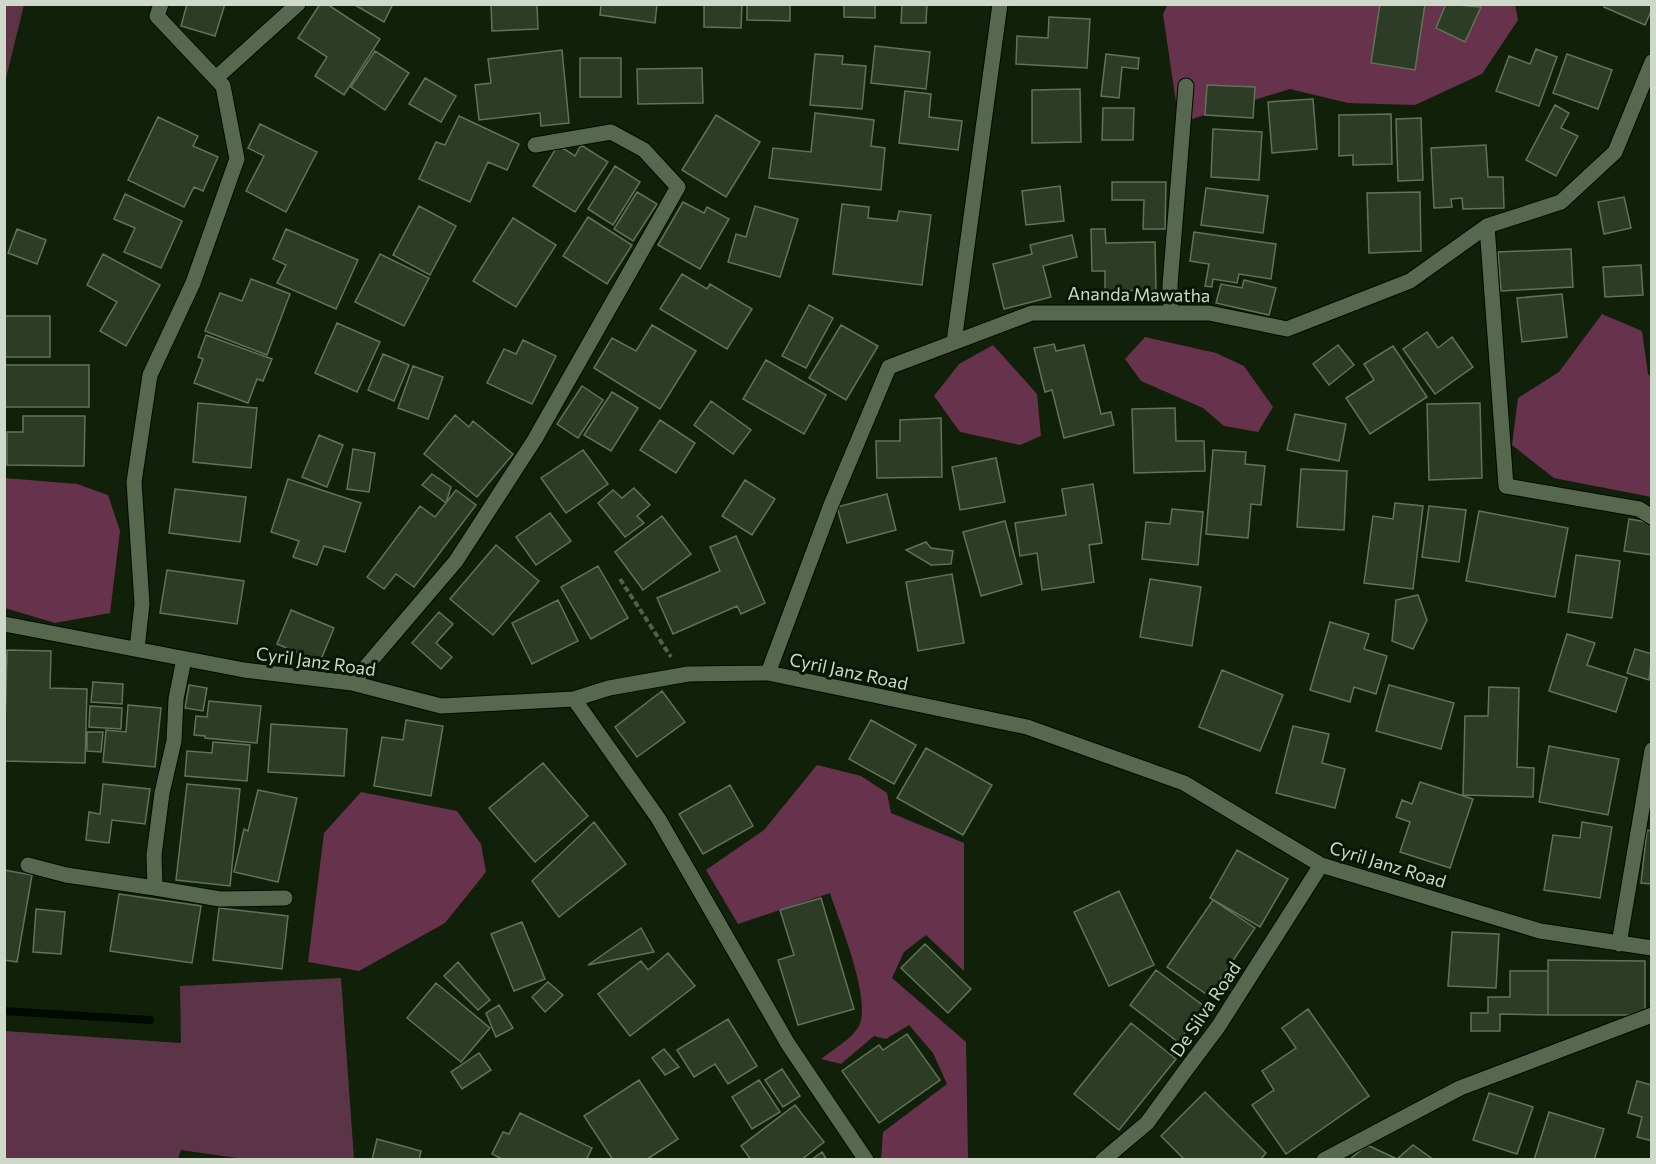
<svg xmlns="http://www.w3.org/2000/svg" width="1656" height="1164" viewBox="0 0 1656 1164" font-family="Commissioner,sans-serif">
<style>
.green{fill:#5c3447}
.forest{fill:#66324c}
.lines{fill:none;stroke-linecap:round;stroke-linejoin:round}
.stream{stroke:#000900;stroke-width:8}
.building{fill:#2d3d25;stroke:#607358;stroke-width:1.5}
.minor-casing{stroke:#010900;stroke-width:17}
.path{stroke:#52604b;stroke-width:4;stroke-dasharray:6 3;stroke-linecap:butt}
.minor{stroke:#56694e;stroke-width:15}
.labels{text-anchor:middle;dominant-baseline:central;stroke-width:6;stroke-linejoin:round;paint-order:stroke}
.street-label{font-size:18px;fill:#ced9c9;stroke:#081702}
</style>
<rect width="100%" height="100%" fill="#112009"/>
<!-- green -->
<path class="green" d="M5,4l19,1 -19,77 -1,-77z
M341,978l13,181h-110l-63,-9 -3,9h-173v-128l176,12 -1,-57z"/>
<!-- forest -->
<path class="forest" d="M1168,4h347l3,16 -36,54 -67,31 -67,-2 -58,-14 -111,34 -16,-109z
M1602,314l40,17 6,43 3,3v120l-97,-19 -42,-33 6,-47 41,-26z
M1145,337l71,16 28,13 29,41 -15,25 -34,-6 -21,-18 -62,-27 -16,-22z
M993,345l44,49 4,42 -21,9 -60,-13 -26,-36 25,-32z
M5,478l72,6 31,11 12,36 -10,82 -55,10 -50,-15z
M817,765l44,11 26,17 4,20 73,30v128l-38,-36 -22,17 -12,26 74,64 2,117h-87l2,-27 64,-48 -14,-31 -24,-28 -23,14 -12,-3 -33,28 -20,-5c11,-9 31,-20 38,-33 13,-27 -20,-104 -29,-133l-92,31 -32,-54 58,-40z
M361,792l96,19 24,33 5,28 -41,51 -86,48 -51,-9 16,-129z"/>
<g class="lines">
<!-- stream -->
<path class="stream" d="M4,1011l146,9"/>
</g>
<!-- building -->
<path class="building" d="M187,4h38l-10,32 -34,-10z
M320,4h7l53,35 -36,56 -29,-19 12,-19 -29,-19z
M353,4h40l-9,18z
M491,4h46l1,25 -46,2z
M601,4h56l-2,19 -55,-8z
M704,4h38l-1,24 -37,-1z
M747,4h43v17l-43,-1z
M844,4h31v14l-31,-1z
M902,4h25l-1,19h-25z
M1380,4h45l-10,66 -44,-7z
M1446,4l35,3 -16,35 -29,-14z
M1605,4h47v5l-7,16 -41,-18z
M1049,17l41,2 -3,49 -71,-4 1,-28 31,2z
M875,46l55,6 -4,37 -55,-6z
M1536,49l21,8 -18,49 -43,-15 13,-35 21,8z
M562,50l7,73 -28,3 -1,-13 -61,7 -4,-35 16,-2 -3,-24z
M375,51l34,22 -24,37 -34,-23z
M815,54l28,2 -1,8 24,2 -4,43 -52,-4z
M1106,54l33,4 -1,11 -16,-2 -3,31 -18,-2z
M1567,54l45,16 -14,39 -45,-16z
M580,58h41v39h-41z
M702,68l1,35 -65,1 -1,-35z
M425,78l31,18 -15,26 -32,-18z
M1207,85l48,2 -2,31 -48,-3z
M1080,89l1,53 -49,1v-53z
M905,91l26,3 -2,23 33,4 -4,29 -59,-7z
M1313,99l4,50 -45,4 -4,-51z
M1555,105l14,8 -8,15 17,8 -22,40 -30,-16z
M1103,108h31l-1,32h-31z
M815,113l59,7 -3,26 14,2 -4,42 -112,-12 4,-30 38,4z
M1391,114l1,50 -39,1v-10l-14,1v-41z
M716,115l44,27 -34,55 -44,-27z
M459,116l60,28 -12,26 -19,-8 -18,40 -51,-23 17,-37 9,3z
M158,117l40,19 -5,10 25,11 -15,34 -9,-4 -10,20 -56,-27z
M1421,118l2,62 -25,1 -2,-62z
M260,124l57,28 -31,60 -40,-21 18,-35 -16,-8z
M1213,129l49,3 -3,48 -48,-3z
M558,145l17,11 6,-11 27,17 -33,50 -42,-26z
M1486,145l2,32h15l1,31 -41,1 -1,-11 -11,1 1,8 -18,1 -3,-60z
M615,166l25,16 -27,43 -25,-16z
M1112,182h54l-1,47h-22l1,-29h-32z
M1060,186l4,35 -38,4 -4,-34z
M1206,188l62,8 -5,37 -62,-8z
M637,192l20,12 -24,37 -19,-12z
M1420,192l1,59 -52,2 -2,-60z
M125,194l57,27 -21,47 -37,-16 11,-24 -21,-9z
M1624,197l7,31 -27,6 -6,-32z
M683,202l21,11 3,-6 22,12 -29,50 -42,-24z
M842,204l27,3 -1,11 29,3 2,-10 32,4 -9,70 -89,-11z
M419,206l37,20 -26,49 -37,-20z
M755,206l43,13 -18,58 -52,-15 8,-28 10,3z
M588,217l44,28 -25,39 -44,-28z
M513,218l43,27 -40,62 -43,-26z
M17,229l29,11 -9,24 -29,-11z
M286,229l72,31 -22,49 -59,-26 9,-18 -13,-6z
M1091,229h14l1,14 49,-1 1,48 -51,1v-20h-13z
M1194,232l82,12 -5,35 -32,-5 -2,9 -24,-4 -1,8 -7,-1 4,-22 -19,-3z
M1072,235l5,22 -34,9 8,31 -47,12 -11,-45 39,-10 -2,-9z
M1571,249l2,38 -72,4 -3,-39z
M103,254l57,31 -34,61 -26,-15 17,-29 -30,-17z
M380,254l49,24 -25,48 -49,-24z
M1641,265l2,30 -38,2 -2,-30z
M682,274l25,15 3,-5 42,25 -25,40 -67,-40z
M251,279l39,15 -23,61 -62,-24 15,-38 22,8z
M1244,280l32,8 -7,27 -53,-12 5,-19 21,4z
M1562,294l5,43 -45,5 -5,-44z
M809,305l24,13 -27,50 -24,-12z
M4,316h46v41h-46z
M337,323l43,19 -23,50 -42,-19z
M652,325l44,26 -36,58 -66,-41 18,-30 24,13z
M841,325l37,21 -32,54 -37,-22z
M1427,332l11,16 14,-11 21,30 -38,27 -32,-45z
M206,335l66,24 -9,22 -6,-2 -9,24 -54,-20 9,-24 -5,-2z
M523,340l33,16 -24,48 -45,-21 17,-34 12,5z
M1054,344l2,7 28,-6 17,69 10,-2 3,13 -50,13 -12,-48 -7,2 -11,-44z
M1338,345l16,20 -25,20 -16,-21z
M1393,346l34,51 -57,37 -24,-36 28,-18 -10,-16z
M383,354l26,11 -15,36 -26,-11z
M766,360l60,35 -22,39 -61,-35z
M5,365h84v42h-84z
M413,366l30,11 -15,42 -30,-11z
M582,386l21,14 -25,38 -21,-14z
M612,392l26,16 -27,43 -27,-16z
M711,401l40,29 -18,24 -39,-29z
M198,403l59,5 -6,60 -58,-6z
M1480,403l2,75 -53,2 -2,-76z
M1175,408l1,33h28l1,30 -71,2 -2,-64z
M1295,414l51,10 -7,37 -52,-11z
M455,415l14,12 4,-6 40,33 -36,43 -53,-43z
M23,416h62l-1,50 -77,-1v-33h16z
M941,418l1,59 -65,1 -1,-37h24v-21z
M660,420l35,23 -19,30 -36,-23z
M319,435l24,10 -16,42 -25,-10z
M353,449l22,4 -6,39 -22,-3z
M583,450l25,34 -42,29 -25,-35z
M1213,450l33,2 -1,12 20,2 -4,39 -10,-1 -3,34 -42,-4z
M996,458l9,44 -45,8 -8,-43z
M1301,469l46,2 -3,59 -47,-3z
M432,474l19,13 -5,16 -24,-18z
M288,479l73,24 -16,49 -21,-6 -7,19 -24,-8 6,-16 -28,-9z
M745,480l30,19 -23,36 -30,-19z
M1093,484l9,59 -13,2 5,37 -52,8 -5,-37 -17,3 -5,-33 51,-8 -4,-26z
M634,488l16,17 -13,11 7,7 -19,14 -27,-34 15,-13 9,8z
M175,489l71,8 -6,45 -71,-9z
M456,490l20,15 -62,82 -18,-13 -12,15 -17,-12 53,-71 15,11z
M887,494l9,36 -49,13 -10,-36z
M1395,503l28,3 -10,83 -49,-6 9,-67 20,3z
M1429,506l37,4 -7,52 -37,-5z
M1172,509l31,3 -5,53 -56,-6 4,-37 24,2z
M1479,511l89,17 -13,69 -89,-16z
M550,513l21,28 -35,24 -20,-28z
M662,516l29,38 -48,36 -28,-38z
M1629,519l23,4v32l-28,-4z
M1005,521l17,63 -41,12 -18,-64z
M736,536l29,67 -24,11 -4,-8 -64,28 -16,-36 63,-27 -10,-24z
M926,542l5,6 22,3 -2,13 -20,1 -25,-15z
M496,545l43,36 -46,54 -43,-36z
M1576,555l44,6 -8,57 -44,-6z
M598,566l30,52 -37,21 -30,-52z
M167,570l77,11 -7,43 -77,-11z
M952,574l12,69 -46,8 -12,-69z
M1150,579l51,8 -9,59 -52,-9z
M1418,595l9,25 -14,29 -21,-8 4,-41z
M558,600l20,41 -46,23 -20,-41z
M291,610l43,18 -14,34 -43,-18z
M439,612l14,12 -17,19 16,14 -11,12 -29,-26z
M1330,622l39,12 -5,15 23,7 -11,38 -22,-7 -4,15 -40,-12z
M1567,634l28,9 -8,22 40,13 -11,34 -67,-21z
M1635,649l17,5 -3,26 -22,-7z
M7,650l44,1 -1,37 37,1 -2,74 -81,-2z
M1222,670l61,25 -23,56 -61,-24z
M93,682l30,2 -1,20 -31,-2z
M189,685l18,3 -4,23 -18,-3z
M1389,685l65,18 -13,46 -65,-18z
M1489,687l30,1 -2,79 17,1 -1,29 -70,-2 2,-79h23z
M662,691l23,31 -48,35 -22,-30z
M209,701l52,5 -4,37 -52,-5v-2l-11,-1 2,-19 11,1z
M128,705l33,3 -6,59 -52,-5 3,-32 20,2z
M90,706l32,2 -1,21 -32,-2z
M406,720l37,6 -12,70 -57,-10 8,-49 21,3z
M871,720l45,25 -22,39 -45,-25z
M271,724l76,5 -3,47 -76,-4z
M1293,726l36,8 -7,29 23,6 -10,39 -59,-15z
M87,732h16l-2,20 -14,-1z
M213,742l37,3 -3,36 -62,-5 2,-25 25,2z
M1549,746l70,13 -11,56 -69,-13z
M926,748l66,37 -29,50 -66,-37z
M543,763l45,53 -53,46 -46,-54z
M1420,782l53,17 -23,69 -50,-16 10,-30 -14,-5 6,-17 10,4z
M103,784l47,5 -5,35 -33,-4 -3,23 -23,-3 3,-28 11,2z
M187,784l53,5 -10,97 -54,-6z
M730,785l23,41 -50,28 -24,-40z
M258,790l39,8 -19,84 -44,-10 10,-43 4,2z
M594,822l32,42 -67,53 -27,-36z
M1582,822l30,5 -12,71 -56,-8 9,-55 27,3z
M1647,830l5,1v53l-11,-1z
M1237,850l51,29 -28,48 -50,-29z
M4,870l28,5 -15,87 -13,-2z
M1119,891l35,74 -45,21 -35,-74z
M119,894l82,12 -9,57 -82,-12z
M821,898l33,111 -56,16 -20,-65 16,-5 -14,-45z
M1213,900l42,28 -46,68 -42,-29z
M219,908l69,8 -6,53 -69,-9z
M36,909l29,3 -4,42 -28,-2z
M522,922l23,57 -31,12 -23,-57z
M641,928l13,24 -66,13z
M1452,932l47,2 -3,54 -48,-2z
M925,944l46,45 -23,24 -47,-45z
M668,953l27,33 -65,50 -32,-42 43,-33 7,9z
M1548,960l97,1v54h-97z
M458,962l32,38 -12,10 -34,-34z
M1156,970l49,37 -27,35 -48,-37z
M1510,971h38v44l-48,-1v17h-29v-18h17v-16h22z
M548,982l15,13 -18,17 -13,-15z
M436,983l54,45 -29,34 -54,-44z
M499,1005l14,23 -17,9 -10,-24z
M1308,1009l61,87 -83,58 -34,-49 22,-15 -12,-19 34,-23 -14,-20z
M728,1019l29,47 -29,18 -13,-20 -21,13 -17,-27z
M1131,1023l45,36 -57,71 -45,-36z
M907,1034l33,46 -61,43 -37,-52 37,-26 4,5z
M664,1049l15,18 -14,8 -13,-17z
M479,1053l12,17 -29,19 -11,-17z
M782,1069l18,27 -17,11 -18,-27z
M639,1080l39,59 -32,21h-33l-29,-44z
M759,1080l21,32 -28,17 -20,-32z
M1637,1081l15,4v56l-15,-4 5,-20 -14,-4z
M1205,1092l61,61 -6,7h-75l-24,-24z
M1489,1093l44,14 -16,47 -44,-14z
M795,1105l29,37 -23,18h-50l-10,-14z
M1549,1112l55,17 -10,31h-60z
M520,1113l72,35 -6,12h-82l-12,-6 11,-22 6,2z
M377,1139l44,12 -2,9h-47z
M1367,1145l30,14 16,-14 21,15h-85z
M822,1152l5,8h-16z"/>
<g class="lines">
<defs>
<path id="minor" d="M216,78l82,-74
M1487,226l19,260 133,23 13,8
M1171,313l-1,-28 16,-199
M954,342l46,-338
M4,624l240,46 108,13 89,23 133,-7 35,-11 79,-14 80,-1 259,54 157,56 137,82 219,66 112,17
M137,649l5,-45 -8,-122 16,-107 43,-92 44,-124 -14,-73 -66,-70 4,-12
M184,659l-8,40 -2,42 -12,52 -8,62 1,33 65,11 65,-1
M768,673l63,-168 58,-138 143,-54h177l78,16 123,-48 77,-55 74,-24 54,-50 37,-90
M352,683l104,-122 79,-122 143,-252 -34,-37 -33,-18 -76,13
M574,699l84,119 130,226 78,116
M28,865l38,10 89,13
M1619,944l33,-194
M1103,1160l44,-37 38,-52 33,-44 103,-162
M1324,1160l136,-72 192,-73"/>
</defs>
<!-- minor casing -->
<use href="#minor" class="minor-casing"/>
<!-- path -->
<path class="path" d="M620,579l51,78"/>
<!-- minor -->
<use href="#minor" class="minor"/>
</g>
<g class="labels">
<!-- street labels -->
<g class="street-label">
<text transform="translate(1139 294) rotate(1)">Ananda Mawatha</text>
<text transform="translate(316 661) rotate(8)">Cyril Janz Road</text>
<text transform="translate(849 671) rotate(12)">Cyril Janz Road</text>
<text transform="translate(1388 864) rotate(17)">Cyril Janz Road</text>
<text transform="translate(1205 1009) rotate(-56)">De Silva Road</text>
</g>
</g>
<!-- border -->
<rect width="1656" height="1164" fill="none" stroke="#ced9c9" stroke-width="12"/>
</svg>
